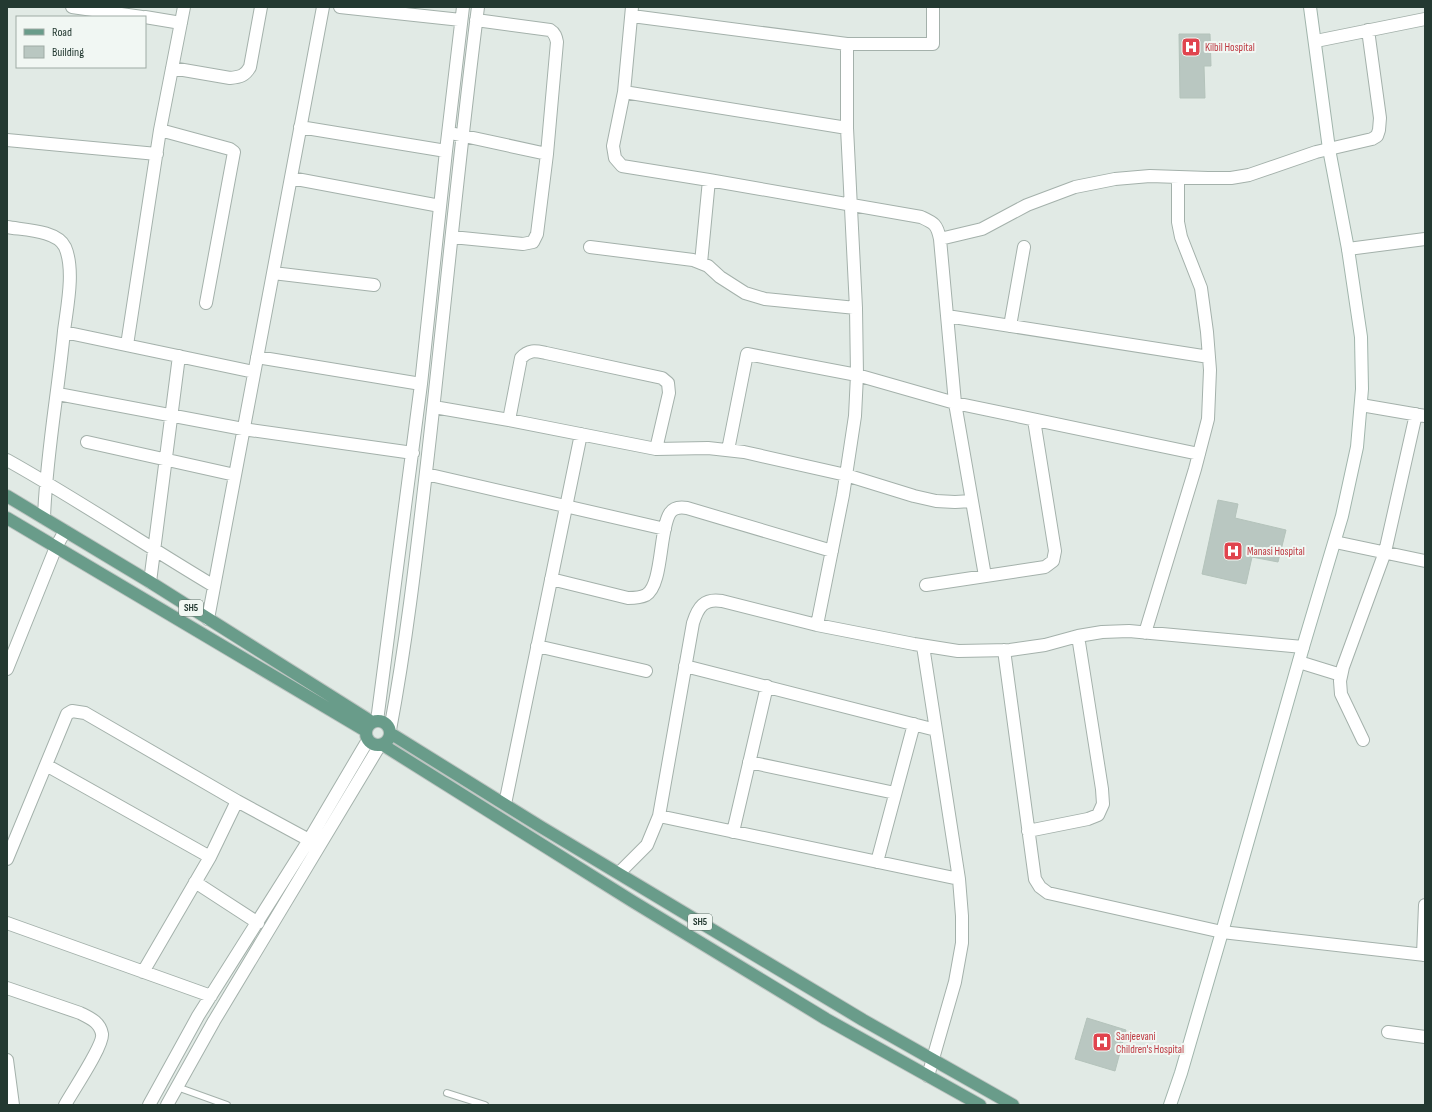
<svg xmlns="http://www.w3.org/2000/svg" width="1432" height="1112" viewBox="0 0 1432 1112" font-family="'Sofia Sans Condensed',sans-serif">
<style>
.building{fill:#b9c7c1;stroke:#b4c3bb}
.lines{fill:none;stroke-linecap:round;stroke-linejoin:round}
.lane-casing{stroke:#a4b1ab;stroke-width:8}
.street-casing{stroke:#a4b1ab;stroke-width:14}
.secondary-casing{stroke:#a1b5ac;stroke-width:14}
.primary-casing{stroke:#bdc4c1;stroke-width:14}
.lane{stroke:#fff;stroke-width:6}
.street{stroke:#fff;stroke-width:12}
.secondary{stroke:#fff;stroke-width:12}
.primary{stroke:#699c8a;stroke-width:12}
.labels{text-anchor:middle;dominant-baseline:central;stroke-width:4;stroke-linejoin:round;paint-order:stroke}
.shield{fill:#f1f7f3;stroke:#61726b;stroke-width:1}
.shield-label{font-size:10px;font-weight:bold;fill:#233931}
.health-label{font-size:11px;fill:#be3a42;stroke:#f1f7f3;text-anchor:start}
</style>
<rect width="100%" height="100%" fill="#e1eae5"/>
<!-- building -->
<path class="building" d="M1179,34h31l1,32h-7l1,32h-25z
M1218,500l20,4 -3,14 51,12 -8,32 -26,-5 -6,27 -44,-10z
M1087,1018l39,12 -11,41 -40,-12z"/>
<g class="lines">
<defs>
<path id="lane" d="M177,1087l50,18
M447,1093l38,12"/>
<path id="street" d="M72,7l70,10
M340,7l121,13
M632,7l-8,85 -11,54 2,12 7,8 87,14 212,37c13,6 16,7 19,22l15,164 30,173
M632,16l215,28
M145,17l36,6
M1316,41l109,-22
M172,68l58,10c10,-1 15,-2 20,-11l11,-60
M624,92l223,36
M300,127l146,24
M160,130l70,19 4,3 -28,151
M455,134l92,20
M7,140l150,14
M291,178l149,28
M7,227c16,3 50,3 58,20 10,23 2,60 -1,84 -6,63 -18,125 -20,187
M452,237l71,7 10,-2 4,-8 10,-80 10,-112c-1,-5 -2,-9 -7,-12l-74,-10
M940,239l42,-10 45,-24 48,-18 40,-8 35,-3 58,2h23l18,-3 67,-23 56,-13 5,-3 2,-6 1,-12 -12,-88
M590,247l103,13 15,6 12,11 25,16 20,6 91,9
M1348,249l77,-10
M701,263l8,-83
M273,273l101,12
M947,316l262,41
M1010,326l14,-79
M64,332l190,40
M127,345l33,-215 24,-123
M257,357l164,27
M58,394l185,35 170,24
M1361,405l64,11
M434,407l75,13 147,29 52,-1 36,4 102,23 68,21 22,5 19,1 17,-1
M509,420l12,-62c8,-9 15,-7 25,-5l116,25 6,5 1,10 -13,56
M87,442l148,33
M728,450l19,-96 110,21 98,28 244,51
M7,460c70,39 138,85 207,126
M426,474l239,55
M1335,542l90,19
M551,579l77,19c6,0 12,0 18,-3 17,-10 13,-65 24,-82 4,-6 11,-6 17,-5l145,43
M150,582l29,-226
M926,585l119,-18 8,-6 2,-10 -21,-131
M208,619l115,-612
M817,625l26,-130 12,-79 2,-41 -1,-67 -9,-180v-84h86v-37
M1145,633l50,-164 13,-50 2,-49 -3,-38 -6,-44 -20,-51 -3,-15v-45
M537,646l109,25
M923,646l36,233 3,37v27l-7,39 -27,94
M1004,650l31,229 5,8 8,6 174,39 203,23
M1299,662l42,13
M685,666l251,64
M7,669l49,-122 9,-16
M377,721l44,-337 25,-233 17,-144
M390,730c16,-85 26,-171 36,-258 18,-155 32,-310 52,-465
M1363,740l-22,-46 -1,-13 3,-14 42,-115 31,-138
M749,762l146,31
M46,765l164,92
M505,804l76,-370
M659,816l300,63
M1028,831l60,-12 10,-4 5,-11 -1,-15 -24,-153
M733,832l34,-146
M7,859l60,-145 5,-3 13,2 152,88 72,39
M877,862l37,-138
M619,873l28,-28 12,-29 34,-193c5,-16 11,-25 29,-22l95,24 97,19 44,7 52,-1 35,-5 33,-9 24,-4 27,-1 174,16
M195,882l63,41
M7,923l204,73
M1423,955l2,-50
M143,972l67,-115 27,-56
M7,988l73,25c10,5 20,9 22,21 2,11 -30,58 -37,71
M1388,1032l37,5
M7,1060l6,45
M149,1105l49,-89 111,-176 59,-100
M167,1105l47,-84 166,-276"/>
<path id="secondary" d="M1170,1105l11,-32 41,-141 81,-285 39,-131 15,-69 5,-58 -1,-52 -13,-88 -19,-100 -19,-142"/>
<path id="primary" d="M7,496l143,86 222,140
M7,518l359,213
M366 733a12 12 0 1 1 24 0a12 12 0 1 1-24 0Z
M390,733l151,94 322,193 150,85
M383,745l249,156 194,118 154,86"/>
</defs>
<!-- lane casing -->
<use href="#lane" class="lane-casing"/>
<!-- street casing -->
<use href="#street" class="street-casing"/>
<!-- secondary casing -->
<use href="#secondary" class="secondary-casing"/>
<!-- primary casing -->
<use href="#primary" class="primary-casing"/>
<!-- lane -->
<use href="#lane" class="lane"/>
<!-- street -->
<use href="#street" class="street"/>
<!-- secondary -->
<use href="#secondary" class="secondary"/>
<!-- primary -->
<use href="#primary" class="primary"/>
</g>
<!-- icons -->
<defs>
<symbol id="hospital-square" viewBox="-11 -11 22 22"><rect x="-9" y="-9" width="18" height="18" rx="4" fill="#e0444e" stroke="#f1f7f3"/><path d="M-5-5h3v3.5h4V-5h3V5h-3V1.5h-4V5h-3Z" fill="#fff"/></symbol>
</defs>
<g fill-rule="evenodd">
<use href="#hospital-square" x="1180" y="36" width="22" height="22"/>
<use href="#hospital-square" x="1222" y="540" width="22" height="22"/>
<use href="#hospital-square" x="1091" y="1031" width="22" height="22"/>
</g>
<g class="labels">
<!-- shield labels -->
<g class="shield">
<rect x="179" y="600" width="24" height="16" rx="3"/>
<rect x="688" y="914" width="24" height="16" rx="3"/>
</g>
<g class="shield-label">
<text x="191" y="608">SH5</text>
<text x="700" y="922">SH5</text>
</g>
<!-- health labels -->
<g class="health-label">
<text x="1205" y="47">Kilbil Hospital</text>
<text x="1247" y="551">Manasi Hospital</text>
<text x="1116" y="1036">Sanjeevani<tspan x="1116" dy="13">Children's Hospital</tspan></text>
</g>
</g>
<!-- border -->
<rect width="1432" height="1112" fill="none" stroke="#233931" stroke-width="16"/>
<!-- legend -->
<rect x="16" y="16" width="130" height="52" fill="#f1f7f3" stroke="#9faba5"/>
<rect x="24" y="29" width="20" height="6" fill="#699c8a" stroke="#9faba5"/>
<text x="52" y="36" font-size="12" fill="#233931">Road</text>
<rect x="24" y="46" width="20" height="12" fill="#b9c7c1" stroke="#9faba5"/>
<text x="52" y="56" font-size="12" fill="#233931">Building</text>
</svg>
